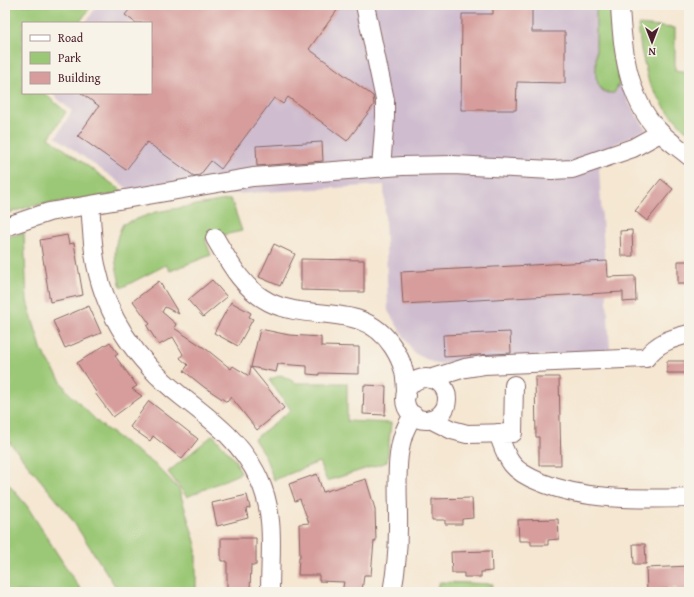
<svg xmlns="http://www.w3.org/2000/svg" width="694" height="597" viewBox="0 0 694 597" font-family="'Gentium Book Plus',serif">
<style>
.industrial{fill:#cfbdcf}
.green{fill:#9bc876;stroke:#727450}
.building{fill:#d69d9c}
.lines{fill:none;stroke-linecap:round;stroke-linejoin:round}
.minor-casing{stroke:#866565;stroke-width:20}
.minor{stroke:#fff;stroke-width:18}
</style>
<rect width="100%" height="100%" fill="#f7f3e8"/>
<filter id="ink" filterUnits="userSpaceOnUse"><feTurbulence type="fractalNoise" baseFrequency=".025" numOctaves="2"/><feDisplacementMap in="SourceGraphic" scale="8" xChannelSelector="R" yChannelSelector="G"/><feConvolveMatrix kernelMatrix="1 2 1 2 8 2 1 2 1" color-interpolation-filters="sRGB"/></filter>
<filter id="wash" filterUnits="userSpaceOnUse"><feTurbulence type="fractalNoise" baseFrequency=".012" numOctaves="4" result="noise"/><feDisplacementMap in="SourceGraphic" scale="16" xChannelSelector="R" yChannelSelector="G"/><feGaussianBlur stdDeviation="0.9" result="paint"/><feColorMatrix in="noise" values="0 0 0 0 0 0 0 0 0 0 0 0 0 0 0 0 0 1.4 0 .05"/><feComposite in="paint" operator="in"/></filter>
<g filter="url(#wash)">
<rect width="100%" height="100%" fill="#f5e7d2"/>
<!-- industrial -->
<path class="industrial" d="M98,5h518l6,69 6,28 18,27 -35,17 -12,23 11,181 -174,14 -22,-11 -26,-42 -4,-126 -236,14 -21,-11 -71,-51 16,-26 -21,-18h100v-70h-66z"/>
<!-- green -->
<path class="green" d="M5,5h87l-13,18h-56v70h21l22,19 -17,26 76,55 -93,13 -27,8z
M596,5h15l8,79 -5,9c-12,1 -15,-5 -18,-16z
M638,25l37,3v42l14,2v60l-5,-3 -19,-21 -16,-25 -8,-33z
M231,199l11,32 -37,8 6,16 -41,16 -4,-6 -45,23c-6,-25 -10,-41 2,-64l33,-12z
M24,233l3,68 15,50 25,40 34,34 56,41 22,23 17,56v47h-77l-50,-77 -64,-78v-200z
M281,375l15,8h51v38l44,2 -4,39 -60,19 -8,-19 -45,18 -9,-24 -11,-17 37,-29 -22,-30z
M213,435l22,25 6,13 -54,24 -19,-25z
M5,480l22,26 47,74 9,12h-78z
M440,582l53,2 -3,8h-56z"/>
<g id="blocks">
<!-- building -->
<path class="building" d="M133,5h208l-32,44 64,47 1,9 -27,36 -59,-44 -5,7 -9,-6 -53,71 -10,-8 -11,14 -6,1 -47,-34 -21,28 -48,-34 21,-30 -18,-13h70v-70h-15l-11,-8z
M493,5h39v27h33v51l-48,-1 -1,28h-55l1,-96h31z
M322,142l1,19 -66,5 -1,-20z
M661,179l12,10 -26,32 -12,-10z
M632,230l1,26h-12l-1,-25z
M67,235l2,9 5,-1 9,52 -33,7 -10,-62z
M274,244l21,10 -15,32 -21,-9z
M301,259l63,1v32h-24v-1l-39,-1z
M607,261l1,16 27,-1 1,25 -13,1v-10l-220,12 -2,-32z
M678,261h10v23h-10z
M212,280l15,17 -24,20 -15,-17z
M159,281l20,33 -14,-7 -3,5 14,12 -2,4 32,21 25,20 2,-3 16,10 2,-9 33,41 -27,22 -26,-33 -4,5 -23,-15 -20,-16 4,-6 -8,-7 3,-4 -10,-17 -14,8 -12,-19 3,-2 -17,-23z
M231,302l20,11 -2,4 4,2 -15,27 -24,-13z
M89,306l12,27 -36,15 -12,-27z
M260,329l29,6 32,2v9l38,1v27l-40,-1v2l-12,-1v-8l-29,-2 -2,8 -25,-5z
M510,332l1,21 -67,4 -1,-22z
M110,342l8,12 -3,2 22,30 -5,3 10,7 -29,21 -18,-24 1,-1 -19,-29z
M667,361h22v12h-22z
M535,377h24l2,88h-22v-28h-3z
M364,385l22,1 -1,29 -22,-1z
M149,401l49,38 -16,20 -29,-23 -3,5 -20,-14z
M317,474l6,18 43,-13 9,30 1,32h-2l-3,34h-7l-2,17h-20l2,-10 -25,-1v-6h-21l1,-18h1l-1,-33 10,-1 -9,-24 -5,2 -6,-17z
M247,495l3,13 -4,1 2,9 -31,8 -5,-23z
M472,498l1,20 -11,1v5h-17v-4h-13v-21z
M558,519l1,20 -11,1v5h-17v-4h-12l-1,-21z
M221,538h35v27h-5l-1,25h-2v2h-21v-31h-6z
M633,544h12l1,20h-12z
M491,551l1,20 -11,1v5h-17v-4h-12l-1,-21z
M689,566v26h-13v-4l-29,2 -1,-22z"/>
</g>
</g>
<g filter="url(#ink)">
<use href="#blocks" fill-opacity="0" stroke="#866565" stroke-width="1"/>
<g class="lines">
<defs>
<path id="minor" d="M365,5l20,95v17l-4,51
M620,5c2,42 7,93 38,125 9,10 20,17 31,26
M90,205c2,20 2,40 6,60 11,54 42,97 85,131 31,24 61,46 78,83 17,36 11,74 11,113
M5,227l44,-15 204,-35 149,-11 51,-1 99,5 20,-1 61,-21 27,-15
M215,238c14,24 28,51 54,64 42,21 94,-2 124,45 11,17 13,29 13,49
M405 399a21 21 0 1 1 42 0a21 21 0 1 1-42 0Z
M430,379l35,-11 19,-3 162,-7c11,-15 26,-20 43,-24
M430,419l22,11 15,4 46,-1 1,-48
M498,433c4,11 7,22 14,31 7,9 18,14 28,18 46,19 100,17 149,16
M392,592c4,-21 6,-43 6,-64 1,-34 -7,-86 16,-113"/>
</defs>
<!-- minor casing -->
<use href="#minor" class="minor-casing"/>
<!-- minor -->
<use href="#minor" class="minor"/>
</g>
</g>
<!-- margin -->
<rect width="694" height="597" fill="none" stroke="#f7f3e8" stroke-width="20"/>
<!-- legend -->
<rect x="22" y="22" width="130" height="72" fill="#f7f3e8" stroke="#b29e9c"/>
<rect x="30" y="35" width="20" height="6" fill="#ffffff" stroke="#b29e9c"/>
<text x="58" y="42" font-size="12" fill="#4a1f2b">Road</text>
<rect x="30" y="52" width="20" height="12" fill="#9bc876" stroke="#b29e9c"/>
<text x="58" y="62" font-size="12" fill="#4a1f2b">Park</text>
<rect x="30" y="72" width="20" height="12" fill="#d69d9c" stroke="#b29e9c"/>
<text x="58" y="82" font-size="12" fill="#4a1f2b">Building</text>
<!-- north arrow -->
<g transform="translate(652 42) rotate(180)" stroke="#f7f3e8" stroke-width="3" paint-order="stroke">
<path d="M0-3L7 15L0 10L-7 15Z" fill="#4a1f2b"/>
<text y="-6" font-size="11" font-weight="bold" text-anchor="middle" fill="#4a1f2b">N</text>
</g>
</svg>
